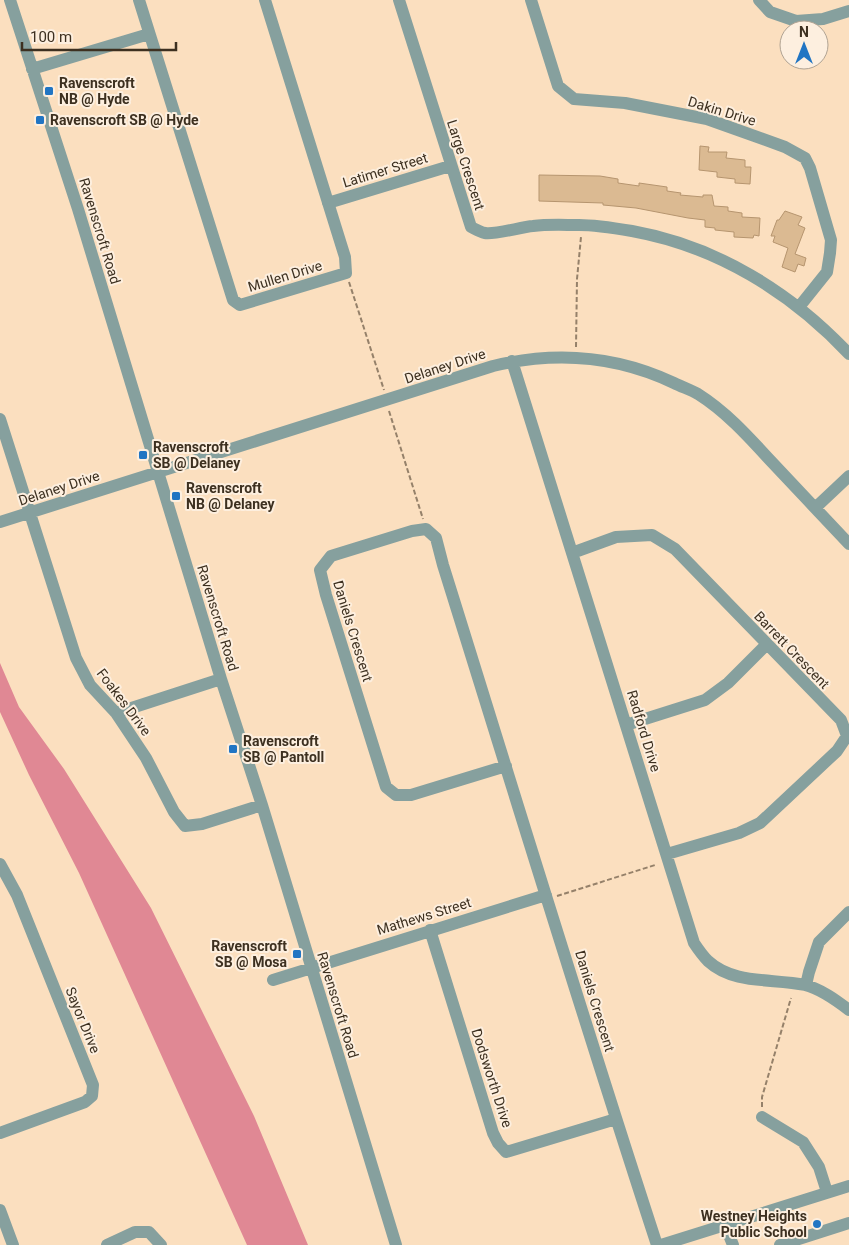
<svg xmlns="http://www.w3.org/2000/svg" width="849" height="1245" viewBox="0 0 849 1245" font-family="Roboto,sans-serif">
<style>
.forest{fill:#e08894}
.building{fill:#dbba92;stroke:#b6956f}
.lines{fill:none;stroke-linecap:round;stroke-linejoin:round}
.path{stroke:#95816a;stroke-width:2;stroke-dasharray:5 2.5;stroke-linecap:butt}
.minor{stroke:#86a09e;stroke-width:12}
.poi-dot{fill:#2175c3;stroke:#fdefdf;stroke-width:2}
.labels{text-anchor:middle;dominant-baseline:central;stroke-width:4;stroke-linejoin:round;paint-order:stroke}
.poi-label{font-size:14px;font-weight:bold;fill:#3d3020;stroke:#fdefdf;text-anchor:start}
.street-label{font-size:14px;fill:#3d3020;stroke:#fdefdf}
</style>
<rect width="100%" height="100%" fill="#fbdfbf"/>
<!-- forest -->
<path class="forest" d="M0,663l19,44 45,62 87,139 103,208 54,129h-61l-168,-372 -50,-98 -29,-63z"/>
<!-- building -->
<path class="building" d="M700,146l9,1 -1,5h19l-1,6 19,2v7h6l-1,17 -15,-1v-4l-18,-2v-5l-18,-2z
M539,175l61,1 18,3v4l21,3v-3l28,4v4l14,2 -1,2 23,2v-2h9l2,11 14,1v4l14,2v4l18,1 -1,18 -5,-1 -1,3 -19,-1v-5l-19,-2v-2l-10,-1v-7l-17,-2 -52,-10 -33,-3v-2l-64,-2z
M785,211l17,6 -4,8 7,3 -10,26 11,4 -2,8 -6,-2 -3,8 -13,-5 6,-19 -15,-6 2,-6h-4l6,-16h2z"/>
<g class="lines">
<!-- path -->
<path class="path" d="M349,282l35,108
M576,347l1,-68 4,-42
M389,411l34,108
M557,896l98,-31
M762,1107v-10l29,-99"/>
<!-- minor -->
<path class="minor" d="M10,0l68,209 143,470 41,126 134,440
M139,0l94,300 7,5 106,-32 -1,-16 -80,-257
M399,0l72,227c4,2 9,5 14,6 9,2 36,-6 48,-7 15,-2 31,-1 46,-1 17,0 35,3 53,6 84,15 159,61 217,123
M531,0l27,86 16,13 51,4 82,16 78,28 20,11 5,10 21,72 -1,13 -3,19 -28,35
M759,0l11,12 26,9 27,-2 26,-8
M32,69l117,-35
M328,203l122,-37
M512,361l182,582c4,6 9,13 14,18 26,24 65,17 97,24 16,4 31,15 44,25
M0,419l76,239 14,27 26,28 30,45 28,54 11,14 17,-2 60,-19
M815,508l34,-32
M0,522l493,-156c62,-15 124,-10 181,17 8,4 17,7 24,11 27,17 49,41 70,64 27,29 54,57 81,86
M572,553l44,-16 36,-2 23,14 166,171 6,16 -10,15 -77,72 -21,10 -72,21
M116,713l105,-34
M626,725l79,-25 23,-17 39,-39
M506,766l-95,29h-15l-10,-8 -60,-192 -6,-25 11,-14 81,-25 14,-2 10,9 7,27c71,227 140,454 214,680
M0,864l17,31 76,190 -1,11 -7,6 -85,31
M430,930l63,203 5,10 8,9 110,-33
M273,980l273,-85
M806,985l3,-13 10,-30 30,-30
M762,1117l41,25 16,25 8,25
M0,1210l13,35
M725,1225l8,20
M107,1245l28,-13h14l12,13
M661,1245l188,-59
M780,1245l69,-22"/>
</g>
<!-- markers -->
<g class="poi-dot">
<rect x="44" y="86" width="10" height="10" rx="2.5"/>
<rect x="35" y="115" width="10" height="10" rx="2.5"/>
<rect x="138" y="450" width="10" height="10" rx="2.5"/>
<rect x="171" y="491" width="10" height="10" rx="2.5"/>
<rect x="228" y="744" width="10" height="10" rx="2.5"/>
<rect x="292" y="949" width="10" height="10" rx="2.5"/>
<circle cx="817" cy="1224" r="5"/>
</g>
<g class="labels">
<!-- poi labels -->
<g class="poi-label">
<text x="59" y="83">Ravenscroft<tspan x="59" dy="16">NB @ Hyde</tspan></text>
<text x="50" y="120">Ravenscroft SB @ Hyde</text>
<text x="153" y="447">Ravenscroft<tspan x="153" dy="16">SB @ Delaney</tspan></text>
<text x="186" y="488">Ravenscroft<tspan x="186" dy="16">NB @ Delaney</tspan></text>
<text x="243" y="741">Ravenscroft<tspan x="243" dy="16">SB @ Pantoll</tspan></text>
<text x="287" y="946" text-anchor="end">Ravenscroft<tspan x="287" dy="16">SB @ Mosa</tspan></text>
<text x="807" y="1216" text-anchor="end">Westney Heights<tspan x="807" dy="16">Public School</tspan></text>
</g>
<!-- street labels -->
<g class="street-label">
<text transform="translate(722 111) rotate(17)">Dakin Drive</text>
<text transform="translate(466 165) rotate(72)">Large Crescent</text>
<text transform="translate(385 170) rotate(-17)">Latimer Street</text>
<text transform="translate(100 231) rotate(73)">Ravenscroft Road</text>
<text transform="translate(285 276) rotate(-17)">Mullen Drive</text>
<text transform="translate(445 366) rotate(-18)">Delaney Drive</text>
<text transform="translate(59 488) rotate(-18)">Delaney Drive</text>
<text transform="translate(218 618) rotate(73)">Ravenscroft Road</text>
<text transform="translate(353 631) rotate(73)">Daniels Crescent</text>
<text transform="translate(792 650) rotate(46)">Barrett Crescent</text>
<text transform="translate(124 702) rotate(53)">Foakes Drive</text>
<text transform="translate(644 731) rotate(73)">Radford Drive</text>
<text transform="translate(424 916) rotate(-17)">Mathews Street</text>
<text transform="translate(595 1001) rotate(73)">Daniels Crescent</text>
<text transform="translate(338 1005) rotate(73)">Ravenscroft Road</text>
<text transform="translate(83 1020) rotate(68)">Sayor Drive</text>
<text transform="translate(492 1078) rotate(72)">Dodsworth Drive</text>
</g>
</g>
<!-- north arrow -->
<g transform="translate(804 45)"><circle r="24" fill="#fdefdf" stroke="#b0a393"/>
<path d="M0-4L9 19L0 12L-9 19Z" fill="#2175c3"/>
<text y="-8" font-size="14" font-weight="bold" text-anchor="middle" fill="#3d3020">N</text>
</g>
<!-- scale -->
<path d="M22 42v8h154v-8" fill="none" stroke="#3d3020" stroke-width="2.5"/>
<text x="30" y="42" font-size="15" fill="#3d3020" stroke="#fdefdf" stroke-width="4" paint-order="stroke">100 m</text>
</svg>
